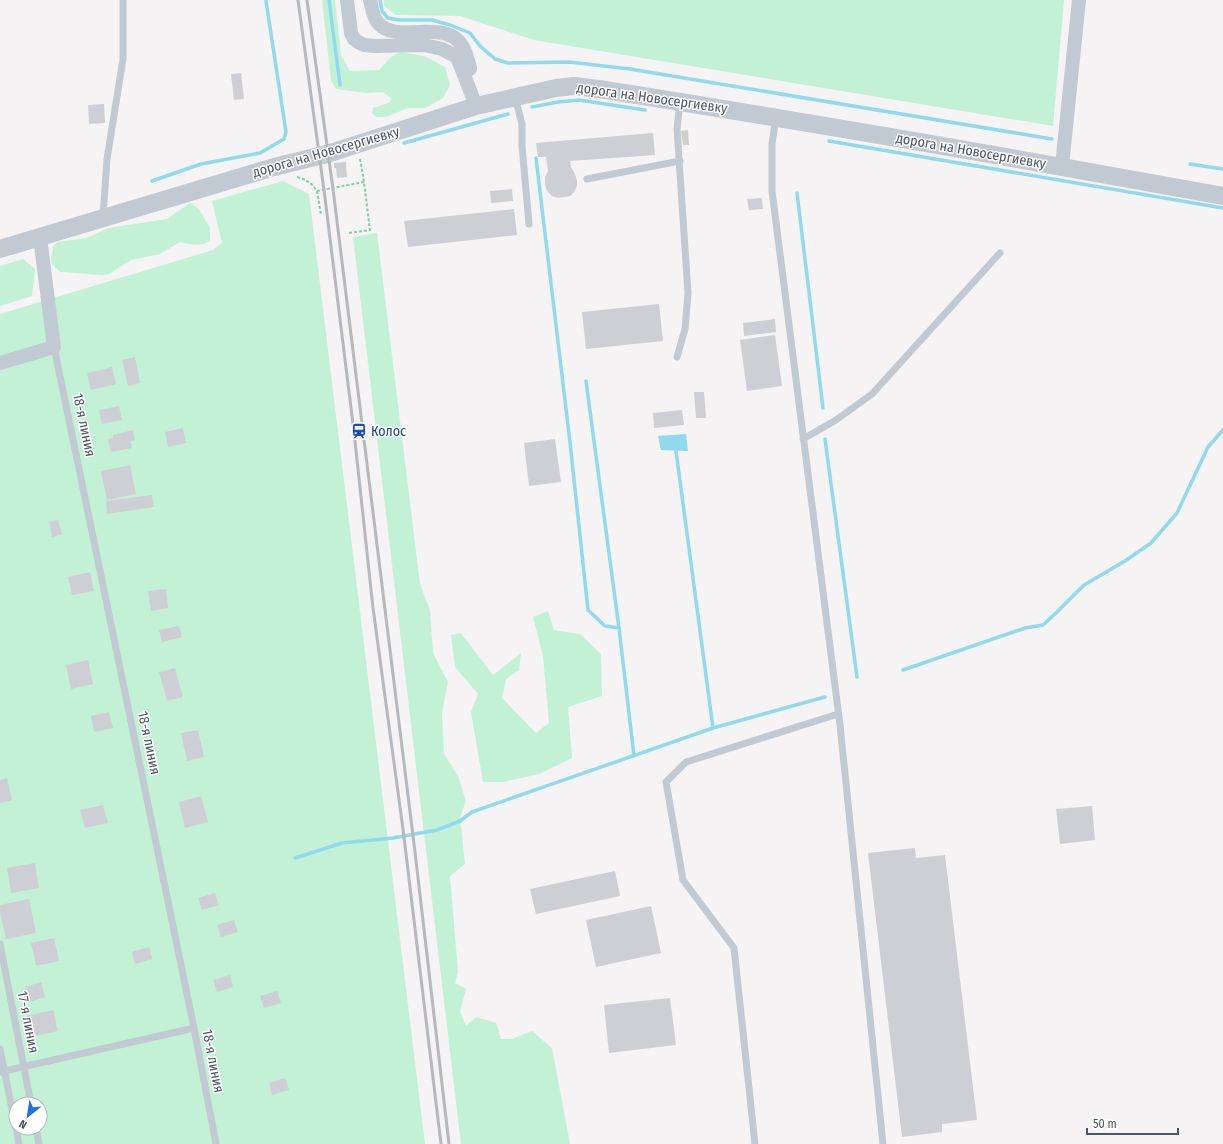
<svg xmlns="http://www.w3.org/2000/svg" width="1223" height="1144" viewBox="0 0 1223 1144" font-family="'Fira Sans Condensed',sans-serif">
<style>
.green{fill:#c3f1d5;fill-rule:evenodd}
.water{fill:#90daee}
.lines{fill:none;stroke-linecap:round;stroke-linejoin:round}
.stream{stroke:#90daee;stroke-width:3.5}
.building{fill:#cdcfd5}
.path{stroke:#7ad0a6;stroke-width:2;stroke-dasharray:3 2;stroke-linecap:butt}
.service{stroke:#c1cad2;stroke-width:7}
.minor{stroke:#c1cad2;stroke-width:14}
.tertiary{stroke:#c1cad2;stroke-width:18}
.rail{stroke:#b5b8bd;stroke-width:3}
.labels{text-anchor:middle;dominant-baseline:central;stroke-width:3;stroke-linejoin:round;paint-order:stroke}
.street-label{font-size:14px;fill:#4a5661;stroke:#fff}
.transit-label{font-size:14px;fill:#164399;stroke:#fff;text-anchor:start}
</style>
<rect width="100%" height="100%" fill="#f5f3f3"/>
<!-- green -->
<path class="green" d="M322,0h13l6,55 9,16 29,-1 11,-12 10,-6 24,4 21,11 5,18 -7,13 -18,10h-17l-22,9h-10l-4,-4 1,-5 16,-5 3,-4 -9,-7 -17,1 -30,-4 -5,-9z
M384,0h680l-11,126 -519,-86 -74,-24 -64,-1 -12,-9z
M283,181l26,13 116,950h-425v-830l213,-64 9,-7 -10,-42zM16,1104h24v24h-24z
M190,203l9,6 11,19v12c-9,8 -20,4 -30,2l-20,12 -29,6 -22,14 -6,1 -43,-3 -8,-8 -1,-6 2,-12 5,-4 29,-4 22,-10 58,-9z
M377,233l43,351 10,26 3,43 15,29 -6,31 2,41 14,22 8,25 -6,16 5,47 -15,12 8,96 -3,11 11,6 -6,23 6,14 10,-9 20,6 5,16h11l20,-8 20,17 18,96h-109l-108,-907z
M23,259l12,10 -3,27 -32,10v-40z
M548,611l6,19 26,4 21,20 1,42 -34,11 4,51 -33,16 -35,8h-21l-12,-70 7,-18 -23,-27 -4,-32 10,-2 32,42 28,-22 -2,17 -13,9 -4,19 34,35 13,-10 -6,-67 -10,-39z"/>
<!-- water -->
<path class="water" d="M686,434l2,17 -27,-1 -3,-14z"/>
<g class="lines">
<!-- stream -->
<path class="stream" d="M329,0l11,85
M380,0l2,11 6,7 11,2h33l18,5 20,8 10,13 15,13 13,4 61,-1 61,7 422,70
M532,107l26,-5 21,-2 66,10
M829,141l394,67
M404,143l104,-29
M536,158l34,284 18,168 17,16 14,2 15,128
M1190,164l33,5
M152,181l49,-17 59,-11 24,-14 2,-7 -20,-131
M797,193l26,215
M586,381l33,247
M825,439l32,238
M676,451l37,277
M903,670l122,-42 18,-3 14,-13 27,-27 41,-24 26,-18 26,-30 31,-66 15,-17
M295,858l47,-15 51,-5 44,-8 23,-9 12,-9 241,-84 112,-31"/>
</g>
<!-- building -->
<path class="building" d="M241,73l3,26 -10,1 -3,-26z
M104,104l1,19 -16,1 -1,-19z
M688,130l1,15h-6l-2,-14z
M653,133l2,22 -85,6 1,6 4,7 2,7v5l-3,6 -4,4 -12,2 -6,-2 -5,-5 -2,-6v-8l3,-6 -2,-14h-8l-2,-14z
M346,162l1,15 -10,1 -1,-10h-2v-5z
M512,189l1,12 -22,2 -1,-12z
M762,198l1,11 -14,1 -2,-11z
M514,209l3,26 -109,12 -4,-26z
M659,304l4,37 -77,8 -4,-37z
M775,319l1,13 -32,4 -1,-13z
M775,335l7,51 -35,5 -7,-51z
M135,357l5,26 -12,3 -6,-26z
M112,367l4,17 -25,6 -4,-17z
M694,392h10l2,26h-10z
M119,406l3,14 -20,4 -3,-14z
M682,410l2,15 -30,3 -1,-15z
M183,428l3,15 -18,4 -3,-15z
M133,430l2,10 -4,1 1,7 -21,4 -3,-13 5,-1v-3z
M555,439l6,43 -32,4 -5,-43z
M130,465l6,29 -29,6 -6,-29z
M152,495l2,12 -47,7 -1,-13z
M58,520l4,14 -10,3 -3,-15z
M90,572l4,19 -22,4 -4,-18z
M166,589l2,19 -17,3 -3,-20z
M179,626l3,11 -20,5 -3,-12z
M88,660l5,24 -22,5 -5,-24z
M175,668l8,29 -16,4 -8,-29z
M109,712l4,16 -19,4 -3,-16z
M198,730l6,27 -17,4 -6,-28z
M7,778l5,22 -12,3v-23z
M201,796l7,26 -23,6 -6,-26z
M103,805l5,18 -23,5 -5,-18z
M1092,806l3,34 -35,4 -4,-35z
M915,848l1,10 29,-3 32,265 -35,4v8l-40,5 -34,-284z
M35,863l4,25 -28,5 -4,-25z
M615,871l5,25 -84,18 -6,-25z
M215,893l4,12 -17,5 -4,-12z
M29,899l7,34 -30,6 -6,-27v-7z
M651,906l10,47 -65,14 -10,-47z
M234,920l4,12 -17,5 -4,-12z
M54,938l5,23 -23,5 -5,-23z
M149,947l3,12 -17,5 -3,-12z
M230,975l3,12 -16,5 -4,-12z
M41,982l4,15 -16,5 -4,-15z
M277,991l4,12 -17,5 -4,-12z
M670,998l6,47 -67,8 -5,-48z
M53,1010l5,21 -27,6 -4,-21z
M285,1078l4,12 -17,5 -3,-12z"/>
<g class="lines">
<!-- path -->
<path class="path" d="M297,177c10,3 15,6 20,14l47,-9
M317,191l4,24
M349,233l21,-3 -6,-48 -4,-23"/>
<!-- service -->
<path class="service" d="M515,97l7,27v22l7,78
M776,117l-4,27v47l68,534 43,419
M587,179l93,-18
M103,216l4,-57 16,-100v-59
M54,347l140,681 22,116
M677,357l8,-28 3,-36 -11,-164 3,-27
M803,439l33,-19 36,-26 128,-141
M0,944l31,160
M0,1049l19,95
M0,1072l194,-44
M36,1128l3,16
M755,1144l-21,-196 -51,-68 -17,-98 20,-20 152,-48"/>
<!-- minor -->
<path class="minor" d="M347,0l4,33 3,6 4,3 6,3 11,1 49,-1 18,4 15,8 19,49
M370,0c2,7 3,18 8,23 20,24 74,-11 88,31 1,5 4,10 4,15
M1062,166l17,-166
M0,363l54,-16 -14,-110"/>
<!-- tertiary -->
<path class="tertiary" d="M0,249l274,-82 53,-13 149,-48 80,-18 18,-2 25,3c209,33 417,69 624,107"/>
<!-- rail -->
<path class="rail" d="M298,0l26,190 30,242 19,176 30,221 38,315
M307,0l26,189 82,663 34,292"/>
</g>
<!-- icons -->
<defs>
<symbol id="station-bare" viewBox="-9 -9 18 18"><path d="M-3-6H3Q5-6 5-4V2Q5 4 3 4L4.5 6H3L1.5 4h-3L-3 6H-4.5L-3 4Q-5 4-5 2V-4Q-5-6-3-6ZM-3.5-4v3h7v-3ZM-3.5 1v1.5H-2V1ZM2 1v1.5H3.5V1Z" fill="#1a4fb4" stroke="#fff" stroke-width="2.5" paint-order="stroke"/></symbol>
</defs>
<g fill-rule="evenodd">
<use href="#station-bare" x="348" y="420" width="22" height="22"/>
</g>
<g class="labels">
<!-- street labels -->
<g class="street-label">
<text transform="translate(652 98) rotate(8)">дорога на Новосергиевку</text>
<text transform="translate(971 151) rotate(10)">дорога на Новосергиевку</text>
<text transform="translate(326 152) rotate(-16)">дорога на Новосергиевку</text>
<text transform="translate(84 425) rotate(78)">18-я линия</text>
<text transform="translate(149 743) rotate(78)">18-я линия</text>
<text transform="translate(28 1022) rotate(79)">17-я линия</text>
<text transform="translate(213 1061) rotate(79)">18-я линия</text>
</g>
<!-- transit labels -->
<g class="transit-label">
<text x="371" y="431">Колос</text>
</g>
</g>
<!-- north arrow -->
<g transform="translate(28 1116) rotate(210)"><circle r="19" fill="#ffffff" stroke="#b7bbc0"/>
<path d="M0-3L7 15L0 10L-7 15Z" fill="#1a73e8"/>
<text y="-6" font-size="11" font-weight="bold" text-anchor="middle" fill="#4a5661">N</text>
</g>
<!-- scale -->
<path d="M1087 1128v6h91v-6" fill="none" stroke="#4a5661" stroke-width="2"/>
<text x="1093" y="1128" font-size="12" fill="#4a5661" stroke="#ffffff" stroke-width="3" paint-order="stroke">50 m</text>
</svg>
